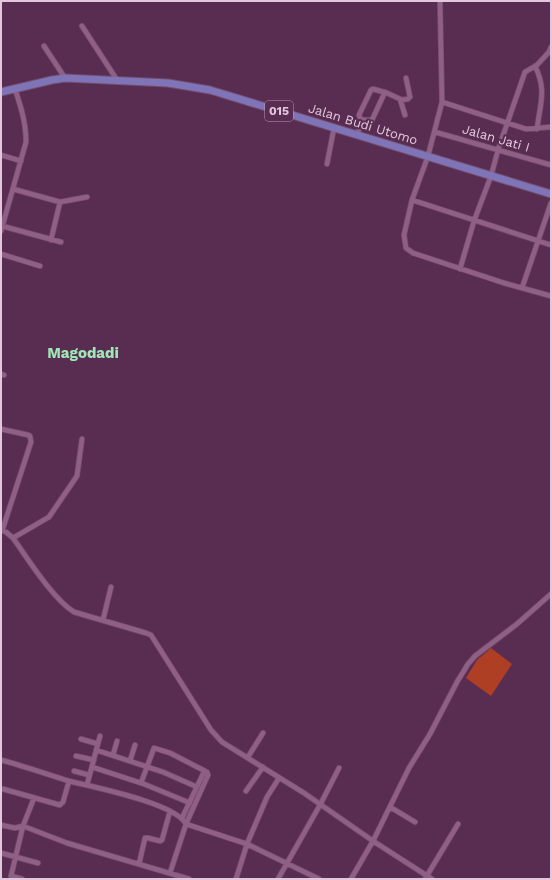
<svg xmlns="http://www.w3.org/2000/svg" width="552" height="880" viewBox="0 0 552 880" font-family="'Work Sans',sans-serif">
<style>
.green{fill:#ae3e24}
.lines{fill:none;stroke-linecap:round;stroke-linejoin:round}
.street-casing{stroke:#724d6b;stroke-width:6}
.primary-casing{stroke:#724d6b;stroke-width:9}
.street{stroke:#905f86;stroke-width:4.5}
.primary{stroke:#7e74b7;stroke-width:7}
.labels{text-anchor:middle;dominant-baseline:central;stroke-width:4;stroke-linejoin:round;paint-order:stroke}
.shield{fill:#592d51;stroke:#ba9ab3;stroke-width:1}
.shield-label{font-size:12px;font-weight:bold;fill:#e3c8dd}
.street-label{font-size:13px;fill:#e3c8dd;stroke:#592d51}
.quarter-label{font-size:15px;font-weight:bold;fill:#9ee7b6;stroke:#592d51}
</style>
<rect width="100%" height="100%" fill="#592d51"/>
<!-- green -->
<path class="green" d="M491,648l21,16 -21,32 -25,-18 11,-18z"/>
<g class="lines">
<defs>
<path id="street" d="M440,1l2,101 -14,54 -16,44 -8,35 2,13 7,5 91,30 47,13
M82,26l35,54
M44,46l21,32
M535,66c12,24 5,38 2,63
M385,92l-13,28h-9l-3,-2 -1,-3 12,-25 2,-1 14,4 13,6 5,16
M401,100l7,-1 2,-2 -4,-19
M442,102l84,27 25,-2
M435,132l116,33
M357,134l6,-14
M1,155l20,6
M327,164l7,-36
M13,189l47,13 27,-5
M412,200l139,45
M2,226l59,16
M1,231l25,-89c0,-19 -5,-35 -11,-53
M51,240l9,-38
M1,254l39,12
M460,269l14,-48 17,-45 7,-26 27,-78 12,-7 12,-13 2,-5
M522,288l29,-85
M1,374l3,1
M1,429l27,6 2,1 1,6 -29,89
M1,530l5,2 7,6c15,21 40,61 61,74l72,21 5,2 60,95 11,12 82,51 69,48 59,38
M13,538l36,-21 28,-41 5,-37
M103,620l8,-33
M81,739l17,5
M96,750l67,22 34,15
M113,755l4,-14
M76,756l18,4
M248,757l15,-24
M1,760c23,6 45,14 68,21 24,6 106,22 117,43
M130,761l5,-16
M92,767l52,17 46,19
M74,771l15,4
M141,783l13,-35 16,5 35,18
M87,785l13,-49
M3,789l57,16 3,-3 6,-21
M246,791l17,-24
M390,807l25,15
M182,818l22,-46h3l1,3 -22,49
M1,825l14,3 8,-2 44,17 122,36
M1,853l37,10
M139,864l6,-26h3l12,3 2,-1 8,-29
M170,873l16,-49 61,20 72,35
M22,879l-11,-3 12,-50 11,-28
M236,879l11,-35 20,-47 12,-19
M278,879l42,-74 19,-37
M351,879l22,-38 36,-73 21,-34 27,-52 11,-18 7,-8 42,-32 34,-30
M425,879l33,-55"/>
<path id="primary" d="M1,92l51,-12 13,-2 103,5 42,7 341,104"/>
</defs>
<!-- street casing -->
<use href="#street" class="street-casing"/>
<!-- primary casing -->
<use href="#primary" class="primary-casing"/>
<!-- street -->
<use href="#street" class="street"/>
<!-- primary -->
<use href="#primary" class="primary"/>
</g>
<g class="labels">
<!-- shield labels -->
<rect class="shield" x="265" y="101" width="28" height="20" rx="3"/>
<g class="shield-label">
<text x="279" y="111">015</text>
</g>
<!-- street labels -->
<g class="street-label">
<text transform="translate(363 124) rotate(17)">Jalan Budi Utomo</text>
<text transform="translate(496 138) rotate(16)">Jalan Jati I</text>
</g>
<!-- quarter labels -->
<g class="quarter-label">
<text x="83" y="353">Magodadi</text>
</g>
</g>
<!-- border -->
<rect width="552" height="880" fill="none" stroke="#e3c8dd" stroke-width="4"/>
</svg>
